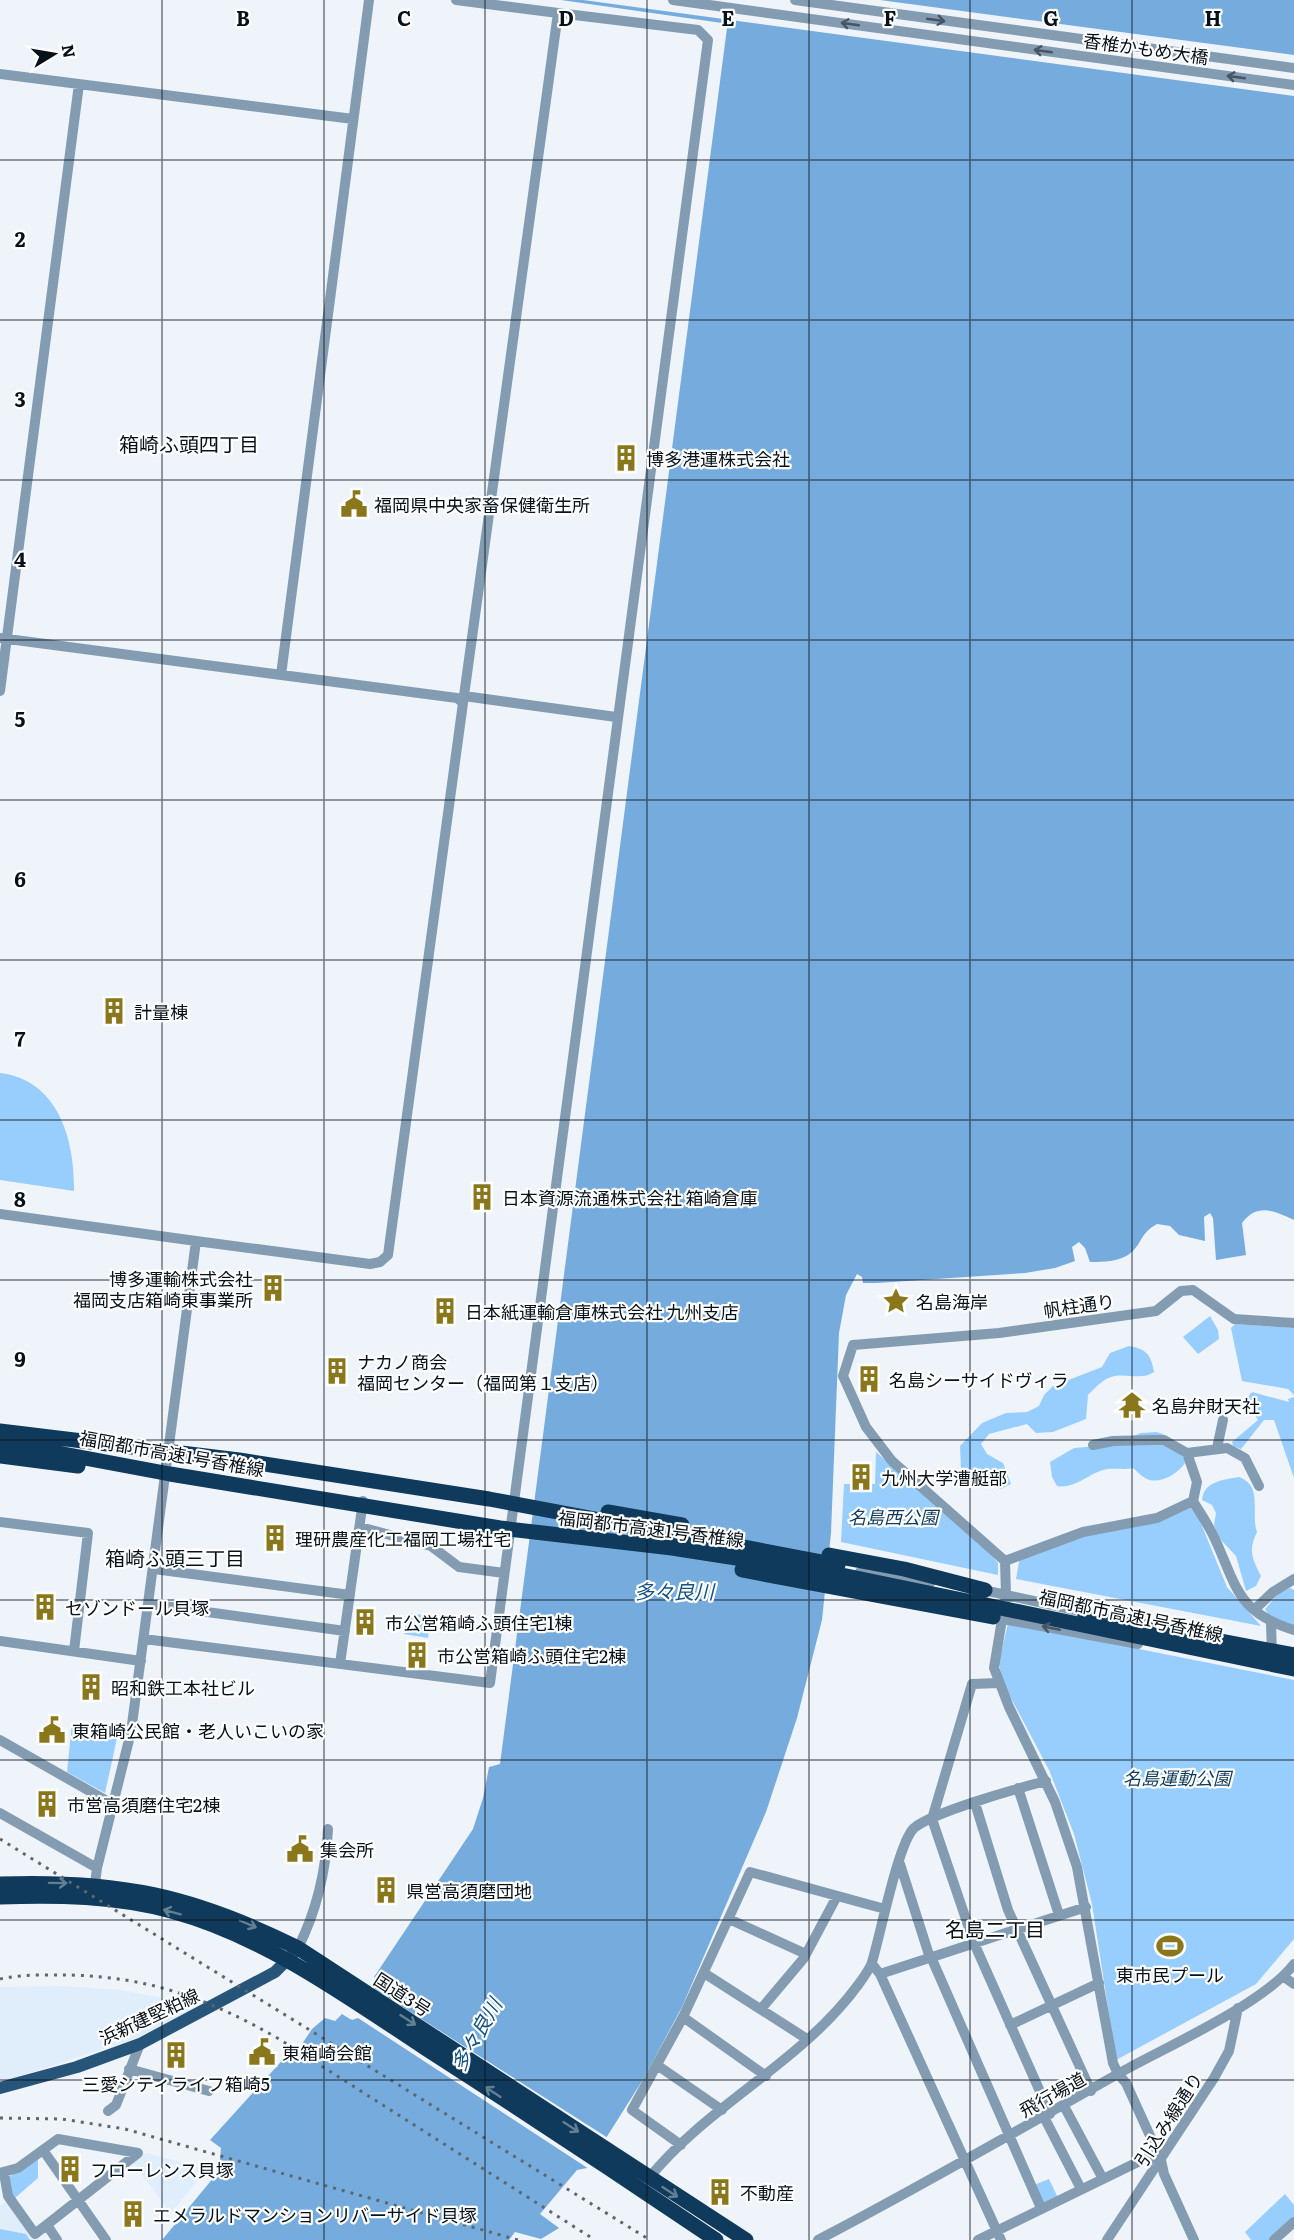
<svg xmlns="http://www.w3.org/2000/svg" width="1294" height="2240" viewBox="0 0 1294 2240" font-family="Literata,'Noto Sans JP',serif">
<style>
.built{fill:#e0eefb}
.green{fill:#98cefe}
.water{fill:#75acdd}
.pier{fill:#eef4f9}
.lines{fill:none;stroke-linecap:round;stroke-linejoin:round}
.minor{stroke:#849cb2;stroke-width:10}
.major{stroke:#275479;stroke-width:12}
.highway{stroke:#0f3a5b;stroke-width:15}
.rail{stroke:#5e676e;stroke-width:3;stroke-dasharray:3 6;stroke-linecap:butt}
.oneway{stroke:#465666}
.oneway2{stroke:#637f94}
.grid{fill:none;stroke:#07111a;stroke-width:1.5;stroke-opacity:0.55}
.labels{text-anchor:middle;dominant-baseline:central;stroke-width:4.5;stroke-linejoin:round;paint-order:stroke}
.street-label{font-size:18px;fill:#07111a;stroke:#fff}
.poi-label{font-size:18px;fill:#07111a;stroke:#fff;text-anchor:start}
.park-label{font-size:18px;font-style:italic;fill:#113b5c;stroke:#fff}
.neighbourhood-label{font-size:20px;fill:#07111a;stroke:#fff}
.water-label{font-size:20px;font-style:italic;fill:#145280;stroke:#fff}
.grid-label{font-size:20px;text-anchor:middle;font-weight:bold;fill:#07111a;stroke:#fff;stroke-width:4.5;stroke-linejoin:round;paint-order:stroke}
</style>
<rect width="100%" height="100%" fill="#eef4f9"/>
<!-- built -->
<path class="built" d="M63,1986l58,4 58,11 16,8 -59,29 -136,45v-96z
M146,2153l61,16 -36,44 -38,-50z
M7,2201l28,39h-35v-35z"/>
<!-- green -->
<path class="green" d="M0,1073c59,7 75,68 74,118l-74,-11z
M1210,1316l8,14 1,9 -21,15 -15,-17z
M1235,1324l59,4v67l-6,-6 -46,-8 -11,-53z
M1129,1346c17,3 22,8 25,26 -12,9 -29,0 -43,5 -9,3 -16,11 -23,18l-2,24 -33,13 -17,1 -9,-9 -38,10 -8,10 6,10 16,9 8,21 -10,5 -11,-5 -8,3 -12,-3 -9,-16 -1,-22 22,-23 24,-10 21,-1 12,-6 5,-11 9,-9 49,-19 8,-14z
M1252,1392l37,10 -1,-3 6,-2v81l-20,-58h-10l-23,29 -8,-3 -1,-4 26,-22 -13,-20z
M1157,1432c16,5 25,15 28,31 -7,11 -27,23 -40,15 -4,-2 -8,-7 -12,-10 -9,2 -16,0 -25,1 -17,2 -33,21 -51,17l-5,-9 -2,-15 24,-14 37,-3 30,-12z
M876,1452l110,96 12,15v12l-157,-33 3,-58h31z
M1239,1477c25,9 11,36 18,55 -9,18 -5,27 4,44l-5,10 -10,5 -10,-35 -16,-17 -6,-14 2,-12 -4,-8 -10,-5c2,-19 21,-20 37,-23z
M1193,1504l34,83 34,39 -245,-47 4,-22 23,-10z
M1290,1588l4,2v35l-24,-8 -5,-8 14,-16z
M407,1613l24,3 -3,22 -24,-4z
M1008,1623l286,57v259l-38,45 -140,76 -24,-156 -18,-70 -25,-64 -47,-89 -3,-18z
M72,1723l47,6 -14,64 -38,-21z
M38,2159v19l-23,20 -4,-5 -4,-15z
M1049,2179l9,19 -15,7 -9,-20z
M1285,2194l9,11v13l-24,22h-19l-6,-8z
M0,2229l26,5 4,6h-30z"/>
<!-- water -->
<path class="water" d="M561,0h733v1220c-20,-9 -36,-18 -52,3l4,32 -30,5 -3,-42 -3,-5 -6,4 1,24 -26,-6 -9,-9 -13,-2c-17,10 -14,17 -25,28 -11,10 -29,10 -42,10l-5,-14 -6,-6 -7,5 3,14 -20,7 -30,5 -148,10h-14l-1,-6 -5,-3 -11,21 -7,38 -8,200 -9,87 -25,98 -31,94 -84,195 -38,71 -57,90 -10,2 -37,44 19,14 -18,11 -26,-7 -6,8h-347l57,-69 2,-23 -11,-8 78,-86 8,-1 16,-24 13,-11 10,3 7,-7 8,5 26,-40 -2,-2 99,-148 10,-31 6,-31 11,-3 227,-1736 -5,-5z"/>
<!-- pier -->
<path class="pier" d="M583,0h297l165,22 249,33v41z
M369,1981l7,9 232,148 -19,31 -231,-151 -6,2 -9,-6 1,-2 5,3z"/>
<g class="lines">
<!-- minor -->
<path class="minor" d="M456,0l102,13 -95,690
M673,0l621,85
M795,0l499,68
M0,74l353,45
M0,638l457,60 6,5 -75,552 -8,7 -10,2 -174,-23 -65,491 -34,136 -3,24
M281,675l88,-675
M0,691l79,-607
M464,696l152,21
M0,1214l196,27
M1093,1445l20,-4 40,-1h11l23,13 40,-5 18,10 14,28
M1217,1448l6,-28
M1187,1453l10,29 -4,19
M0,1522l88,11 -14,118
M360,1527l71,19 28,21 45,6
M1005,1561l78,-29 74,-14 36,-17c7,12 15,23 21,36 23,49 22,75 80,93
M154,1569l196,26
M860,1572l71,10
M979,1589l114,25
M149,1604l196,27
M1254,1610l19,-18 21,-13
M997,1618l141,26
M1271,1623l1,33
M144,1639l346,44 218,-1643 -10,-10 -140,-17
M0,1641l141,20
M340,1664l23,-163
M999,1683l-27,1 -40,135 42,124 76,171
M0,1740l114,65
M1018,1788l41,127
M975,1803l33,107 83,181
M0,1813l97,55
M900,1864l30,94
M729,1919l77,35
M298,1948c19,-38 28,-76 30,-119
M931,1957l110,251
M872,1964l8,10 121,266
M704,1973l103,66
M880,1974l206,-67
M1284,1977l10,7
M761,2009l43,-51 33,-62
M683,2017l83,59
M1010,2025l89,-42
M657,2065l65,45
M129,2069l80,22
M1064,2106l39,73
M108,2111l8,-6 24,-61
M1044,2117l37,72
M681,2145l-49,-35 51,-93 67,-145 135,37
M43,2150l63,90
M0,2173l18,-5 40,-29 80,14 -103,81 -27,-38 -4,-23
M649,2178c60,-74 152,-115 209,-193 5,-7 12,-16 14,-23 8,-25 26,-119 42,-134 19,-16 105,-40 132,-47
M47,2225l10,15
M818,2240c104,-54 205,-113 307,-170 47,-26 138,-66 169,-106
M978,2240l166,-81 17,1
M1107,2240l107,-162 15,-27 9,-43
M1194,2240l-30,-66 -3,-14 -35,-77 -8,-9 -5,-11 -36,-196 -22,-65 -46,-95 -15,-39 12,-73 -1,-34 -113,-100 -26,-34 -23,-51 10,-31 146,-12 157,-22 25,-20 12,-1 41,29 60,4
M1274,2240l20,-18"/>
<!-- major -->
<path class="major" d="M0,2088l77,-21 63,-23 135,-72 18,-18"/>
<!-- highway -->
<path class="highway" d="M0,1431l239,29 250,39 349,66
M0,1442l170,32 330,54 172,20 165,26 457,95
M0,1456l78,10
M608,1512l74,13
M829,1555l75,14 81,21
M742,1570l251,47
M1085,1615l209,40
M0,1884c118,-4 192,11 298,64l448,292
M0,1897c57,-2 115,-1 171,14 93,25 175,85 254,137 98,63 195,127 291,192"/>
<!-- rail -->
<path class="rail" d="M0,1839l650,401
M0,1979c22,-5 47,-4 69,-4 81,2 141,24 210,64l316,201
M0,2118l62,1 63,10 393,111"/>
</g>
<!-- one-way arrows -->
<defs><path id="oneway-shaft" d="M-6 0H5M1.5-3L5.5 0L1.5 3" fill="none" stroke-width="1.6" stroke-linecap="round" stroke-linejoin="round" transform="scale(1.5)"/></defs>
<g class="oneway">
<use href="#oneway-shaft" transform="translate(936 20) rotate(8)"/>
<use href="#oneway-shaft" transform="translate(850 24) rotate(-172)"/>
<use href="#oneway-shaft" transform="translate(1043 51) rotate(-172)"/>
<use href="#oneway-shaft" transform="translate(1236 77) rotate(-172)"/>
<use href="#oneway-shaft" transform="translate(1051 1628) rotate(-169)"/>
</g>
<g class="oneway2">
<use href="#oneway-shaft" transform="translate(58 1883) rotate(1)"/>
<use href="#oneway-shaft" transform="translate(172 1912) rotate(-165)"/>
<use href="#oneway-shaft" transform="translate(248 1924) rotate(23)"/>
<use href="#oneway-shaft" transform="translate(408 2020) rotate(33)"/>
<use href="#oneway-shaft" transform="translate(493 2092) rotate(-147)"/>
<use href="#oneway-shaft" transform="translate(571 2127) rotate(33)"/>
<use href="#oneway-shaft" transform="translate(670 2192) rotate(33)"/>
</g>
<!-- grid -->
<path class="grid" d="M162,0v2240M324,0v2240M485,0v2240M647,0v2240M809,0v2240M970,0v2240M1132,0v2240M0,160h1294M0,320h1294M0,480h1294M0,640h1294M0,800h1294M0,960h1294M0,1120h1294M0,1280h1294M0,1440h1294M0,1600h1294M0,1760h1294M0,1920h1294M0,2080h1294"/>
<!-- icons -->
<defs>
<symbol id="building-bare" viewBox="-9 -9 18 18"><path d="M-4-6H4V6H1V3H-1V6H-4ZM-2.5-4.3h1.7v1.8h-1.7ZM.8-4.3h1.7v1.8H.8ZM-2.5-1h1.7V.8h-1.7ZM.8-1h1.7V.8H.8Z" fill="#8b771b" stroke="#fff" stroke-width="2.5" paint-order="stroke"/></symbol>
<symbol id="civic-bare" viewBox="-9 -9 18 18"><path d="M-.6-6.5H3V-4.5H.6V-3L4-1V1h2V6H-6V1h2V-1L-.6-3ZM-1.2 2.5V6h2.4V2.5Z" fill="#8b771b" stroke="#fff" stroke-width="2.5" paint-order="stroke"/></symbol>
<symbol id="sight-bare" viewBox="-9 -9 18 18"><path d="M0-6L1.8-2.2L6-1.7L2.9 1.2L3.7 5.4L0 3.3L-3.7 5.4L-2.9 1.2L-6-1.7L-1.8-2.2Z" fill="#8b771b" stroke="#fff" stroke-width="2.5" paint-order="stroke"/></symbol>
<symbol id="temple-bare" viewBox="-9 -9 18 18"><path d="M0-6L5-2H3V0L6.5 2.5H4V6H1.5V3h-3V6H-4V2.5H-6.5L-3 0V-2H-5Z" fill="#8b771b" stroke="#fff" stroke-width="2.5" paint-order="stroke"/></symbol>
<symbol id="stadium-bare" viewBox="-9 -9 18 18"><path d="M0-5a6.5 5 0 1 0 0 10a6.5 5 0 1 0 0-10ZM-3.5-1.8h7v3.6h-7Z" fill="#8b771b" stroke="#fff" stroke-width="2.5" paint-order="stroke"/></symbol>
</defs>
<g fill-rule="evenodd">
<use href="#building-bare" x="607" y="439" width="38" height="38"/>
<use href="#civic-bare" x="335" y="485" width="38" height="38"/>
<use href="#building-bare" x="95" y="992" width="38" height="38"/>
<use href="#building-bare" x="463" y="1178" width="38" height="38"/>
<use href="#building-bare" x="254" y="1269" width="38" height="38"/>
<use href="#sight-bare" x="877" y="1282" width="38" height="38"/>
<use href="#building-bare" x="426" y="1292" width="38" height="38"/>
<use href="#building-bare" x="318" y="1352" width="38" height="38"/>
<use href="#building-bare" x="850" y="1360" width="38" height="38"/>
<use href="#temple-bare" x="1113" y="1386" width="38" height="38"/>
<use href="#building-bare" x="842" y="1458" width="38" height="38"/>
<use href="#building-bare" x="256" y="1519" width="38" height="38"/>
<use href="#building-bare" x="26" y="1588" width="38" height="38"/>
<use href="#building-bare" x="346" y="1603" width="38" height="38"/>
<use href="#building-bare" x="398" y="1636" width="38" height="38"/>
<use href="#building-bare" x="72" y="1668" width="38" height="38"/>
<use href="#civic-bare" x="33" y="1711" width="38" height="38"/>
<use href="#building-bare" x="28" y="1785" width="38" height="38"/>
<use href="#civic-bare" x="281" y="1830" width="38" height="38"/>
<use href="#building-bare" x="367" y="1871" width="38" height="38"/>
<use href="#stadium-bare" x="1151" y="1927" width="38" height="38"/>
<use href="#civic-bare" x="243" y="2033" width="38" height="38"/>
<use href="#building-bare" x="157" y="2036" width="38" height="38"/>
<use href="#building-bare" x="51" y="2150" width="38" height="38"/>
<use href="#building-bare" x="701" y="2173" width="38" height="38"/>
<use href="#building-bare" x="114" y="2195" width="38" height="38"/>
</g>
<g class="labels">
<!-- street labels -->
<g class="street-label">
<text transform="translate(1146 48) rotate(8)">香椎かもめ大橋</text>
<text transform="translate(1079 1305) rotate(-8)">帆柱通り</text>
<text transform="translate(172 1453) rotate(10)">福岡都市高速1号香椎線</text>
<text transform="translate(651 1528) rotate(7)">福岡都市高速1号香椎線</text>
<text transform="translate(1131 1615) rotate(12)">福岡都市高速1号香椎線</text>
<text transform="translate(403 1994) rotate(33)">国道3号</text>
<text transform="translate(149 2016) rotate(-25)">浜新建堅粕線</text>
<text transform="translate(1052 2094) rotate(-29)">飛行場道</text>
<text transform="translate(1168 2119) rotate(-57)">引込み線通り</text>
</g>
<!-- poi labels -->
<g class="poi-label">
<text x="646" y="458">博多港運株式会社</text>
<text x="374" y="504">福岡県中央家畜保健衛生所</text>
<text x="134" y="1011">計量棟</text>
<text x="502" y="1197">日本資源流通株式会社 箱崎倉庫</text>
<text x="253" y="1278" text-anchor="end">博多運輸株式会社<tspan x="253" dy="21">福岡支店箱崎東事業所</tspan></text>
<text x="916" y="1301">名島海岸</text>
<text x="465" y="1311">日本紙運輸倉庫株式会社 九州支店</text>
<text x="357" y="1361">ナカノ商会<tspan x="357" dy="21">福岡センター（福岡第１支店）</tspan></text>
<text x="889" y="1379">名島シーサイドヴィラ</text>
<text x="1152" y="1405">名島弁財天社</text>
<text x="881" y="1477">九州大学漕艇部</text>
<text x="295" y="1538">理研農産化工福岡工場社宅</text>
<text x="65" y="1607">セゾンドール貝塚</text>
<text x="385" y="1622">市公営箱崎ふ頭住宅1棟</text>
<text x="437" y="1655">市公営箱崎ふ頭住宅2棟</text>
<text x="111" y="1687">昭和鉄工本社ビル</text>
<text x="72" y="1730">東箱崎公民館・老人いこいの家</text>
<text x="67" y="1804">市営高須磨住宅2棟</text>
<text x="320" y="1849">集会所</text>
<text x="406" y="1890">県営高須磨団地</text>
<text x="1170" y="1974" text-anchor="middle">東市民プール</text>
<text x="282" y="2052">東箱崎会館</text>
<text x="176" y="2083" text-anchor="middle">三愛シティライフ箱崎5</text>
<text x="90" y="2169">フローレンス貝塚</text>
<text x="740" y="2192">不動産</text>
<text x="153" y="2214">エメラルドマンションリバーサイド貝塚</text>
</g>
<!-- park labels -->
<g class="park-label">
<text x="893" y="1516">名島西公園</text>
<text x="1177" y="1777">名島運動公園</text>
</g>
<!-- neighbourhood labels -->
<g class="neighbourhood-label">
<text x="189" y="443">箱崎ふ頭四丁目</text>
<text x="175" y="1557">箱崎ふ頭三丁目</text>
<text x="995" y="1928">名島二丁目</text>
</g>
<!-- water labels -->
<g class="water-label">
<text x="674" y="1590">多々良川</text>
<text transform="translate(475 2034) rotate(-60)">多々良川</text>
</g>
</g>
<g class="grid-label">
<text x="243" y="26">B</text>
<text x="404" y="26">C</text>
<text x="566" y="26">D</text>
<text x="728" y="26">E</text>
<text x="890" y="26">F</text>
<text x="1051" y="26">G</text>
<text x="1213" y="26">H</text>
<text x="20" y="247">2</text>
<text x="20" y="407">3</text>
<text x="20" y="567">4</text>
<text x="20" y="727">5</text>
<text x="20" y="887">6</text>
<text x="20" y="1047">7</text>
<text x="20" y="1207">8</text>
<text x="20" y="1367">9</text>
</g>
<!-- north arrow -->
<g transform="translate(54 54) rotate(79)" stroke="#ffffff" stroke-width="4.5" paint-order="stroke">
<path d="M0-4.5L10 22L0 15L-10 22Z" fill="#07111a"/>
<text y="-9" font-size="16" font-weight="bold" text-anchor="middle" fill="#07111a">N</text>
</g>
</svg>
